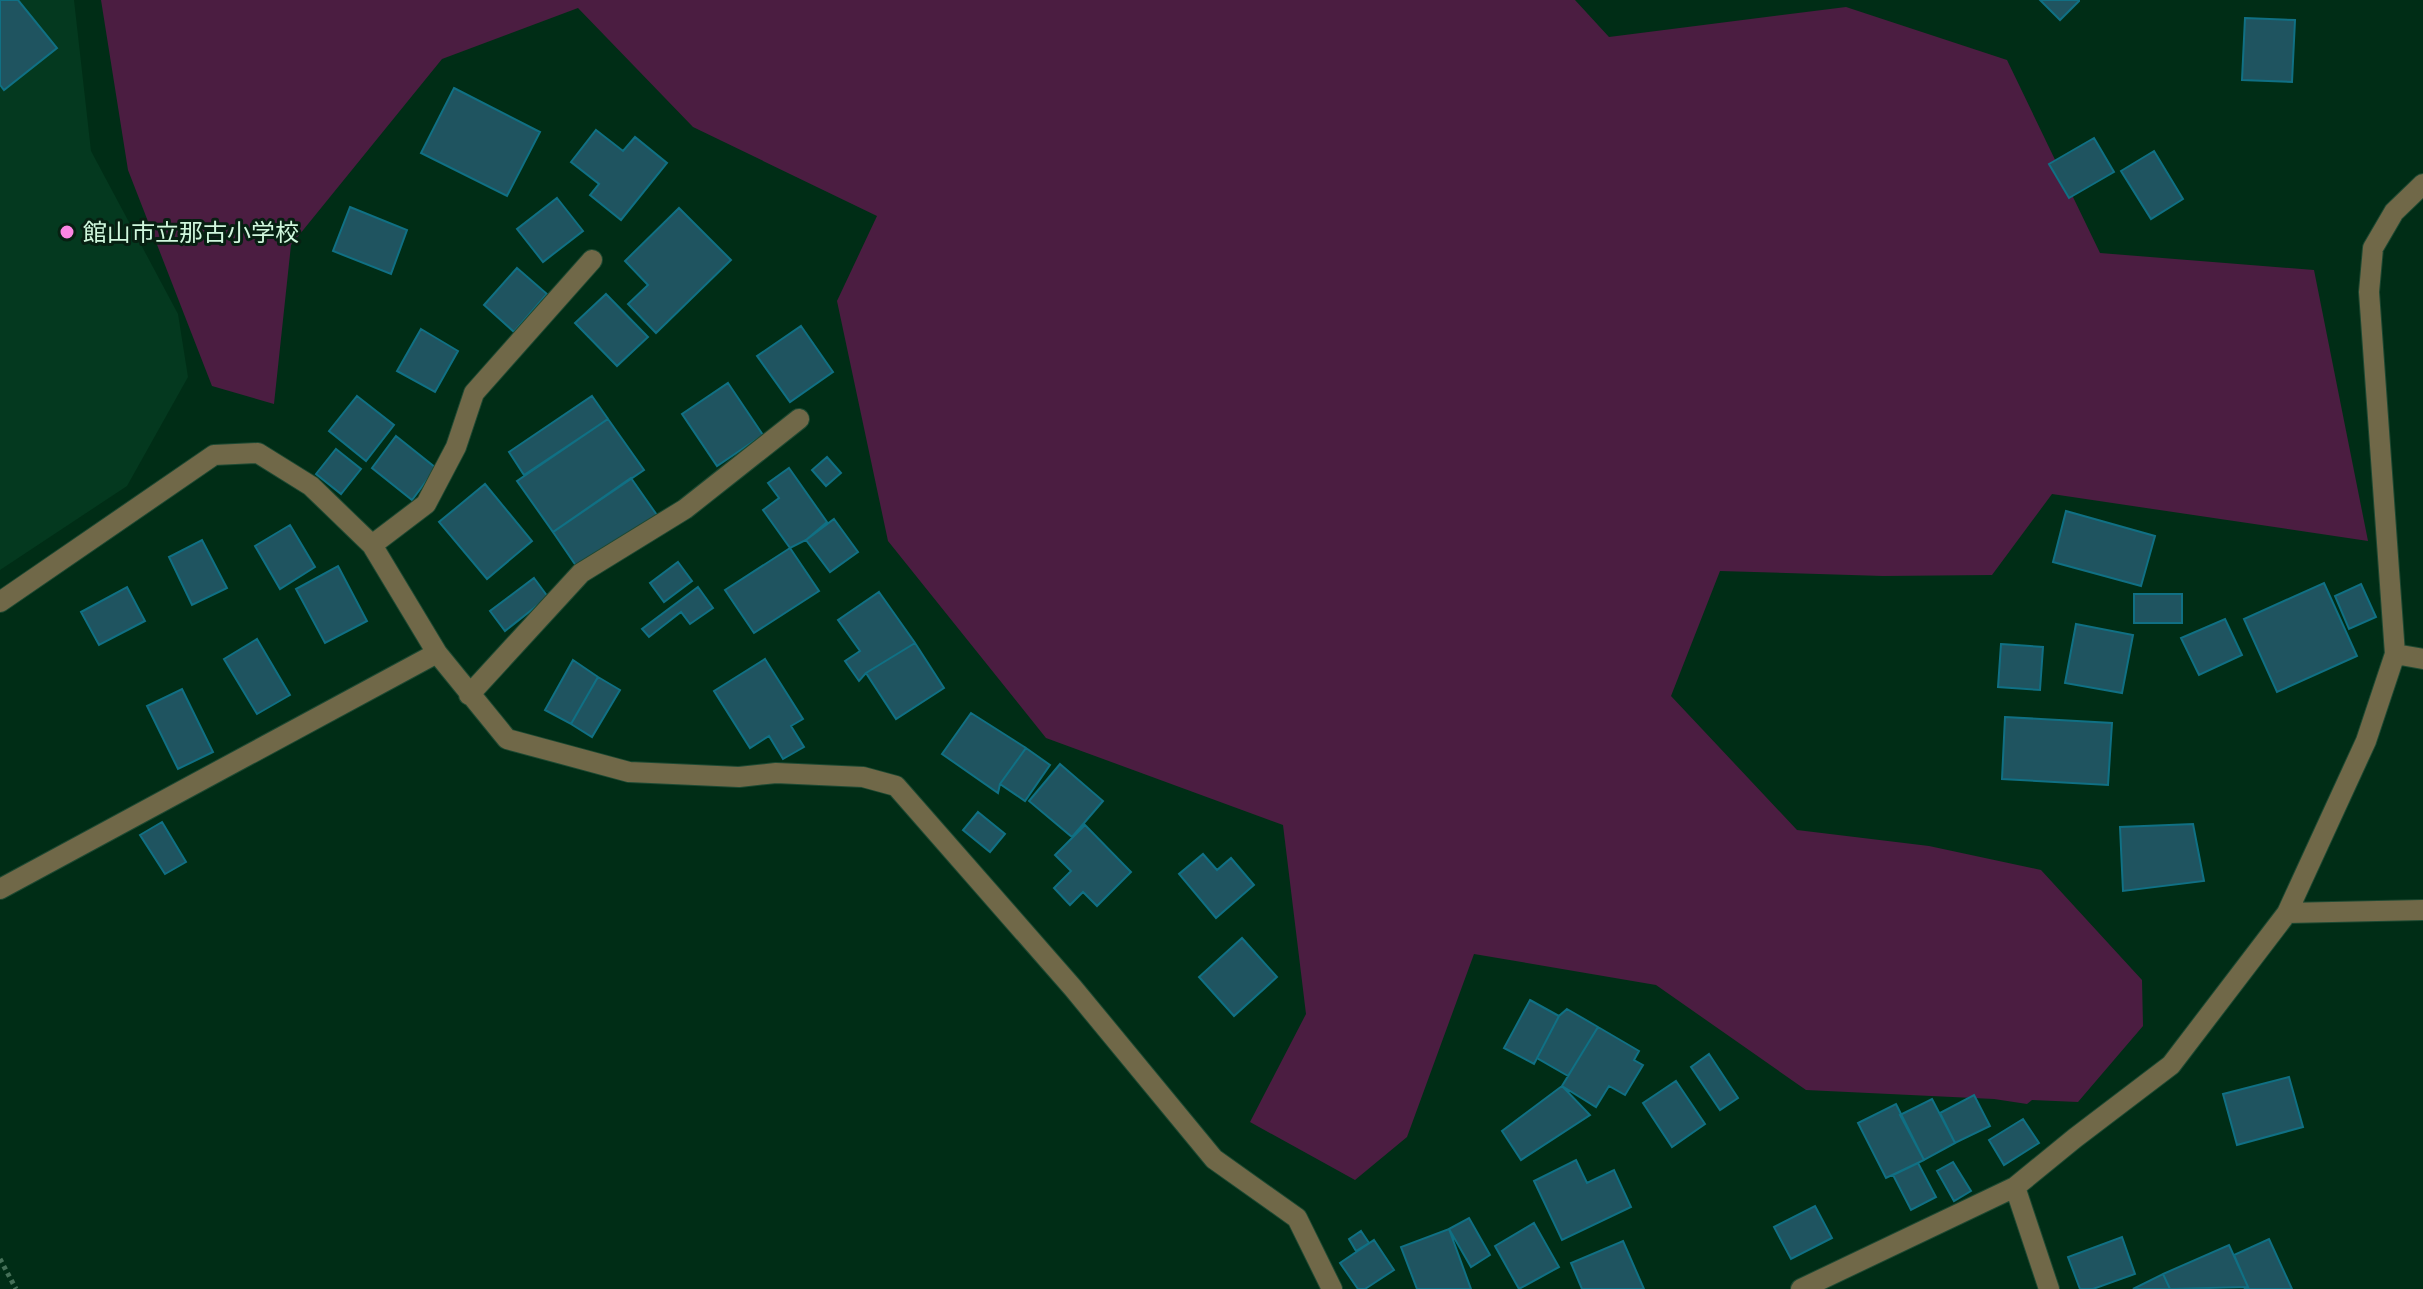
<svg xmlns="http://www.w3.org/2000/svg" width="2423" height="1289" viewBox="0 0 2423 1289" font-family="'PT Sans','Noto Sans JP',sans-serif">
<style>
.built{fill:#04391f}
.green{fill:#4b1d41}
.building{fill:#1f5460;stroke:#107084;stroke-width:2}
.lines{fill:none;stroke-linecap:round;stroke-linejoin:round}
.minor-casing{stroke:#1d4932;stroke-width:22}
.path{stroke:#457058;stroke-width:5;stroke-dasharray:4 4;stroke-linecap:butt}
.minor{stroke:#706848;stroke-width:20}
.poi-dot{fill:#fc86e3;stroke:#072012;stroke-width:3}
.labels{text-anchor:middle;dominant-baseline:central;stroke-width:6;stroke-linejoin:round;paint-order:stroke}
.poi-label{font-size:24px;fill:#d0f7dd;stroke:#072012;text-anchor:start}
</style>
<rect width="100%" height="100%" fill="#002d16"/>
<!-- built -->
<path class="built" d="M0,0h74l17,151 87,163 10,63 -61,109 -127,84z"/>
<!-- green -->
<path class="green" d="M101,0h1474l34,37 237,-30 161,53 93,193 214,17 54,271 -316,-47 -60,81 -109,1 -163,-5 -49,125 126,134 132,16 112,24 101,110 1,46 -65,76 -46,-2 -5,4 -33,-5 -188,-9 -150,-105 -182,-31 -67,183 -52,43 -105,-58 56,-108 -23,-189 -237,-87 -158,-197 -51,-240 40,-85 -184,-89 -115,-119 -136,51 -151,186 -17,159 -62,-18 -84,-216z"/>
<!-- building -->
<path class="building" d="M0,0h18l39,48 -53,42 -4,-5z
M2040,0h39v1l-19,19z
M2245,18l50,2 -3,62 -50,-2z
M454,88l86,44 -33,64 -86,-43z
M596,130l27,21 12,-14 32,26 -46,57 -31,-25 9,-11 -28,-22z
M2094,138l20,34 -45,26 -20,-34z
M2154,151l29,48 -32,20 -30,-48z
M557,198l26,33 -40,31 -26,-33z
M350,207l57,23 -16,44 -58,-23z
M679,208l52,52 -75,73 -28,-29 20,-19 -23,-24z
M517,268l30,26 -33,38 -30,-27z
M606,294l42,43 -31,29 -42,-43z
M801,326l32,46 -43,30 -33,-46z
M421,329l37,22 -23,41 -38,-21z
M728,383l35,52 -46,31 -35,-52z
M357,396l37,29 -28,36 -37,-30z
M592,396l16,23 -84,56 -15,-23z
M608,419l36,51 -91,62 -36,-51z
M396,436l40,32 -24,32 -40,-32z
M336,449l25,20 -20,25 -25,-20z
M827,457l14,16 -15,13 -14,-16z
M789,468l38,54 -21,18 -16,8 -27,-38 16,-12 -11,-15z
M631,478l28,40 -78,55 -28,-41z
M485,484l47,57 -45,38 -48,-57z
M2066,511l89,25 -14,50 -88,-24z
M834,519l24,33 -28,20 -24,-32z
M290,525l25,42 -35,22 -25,-43z
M202,540l25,48 -35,17 -23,-48z
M790,548l29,43 -65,42 -29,-43z
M678,562l14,19 -28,21 -14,-19z
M338,566l29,55 -42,22 -29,-54z
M534,578l14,19 -43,34 -15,-20z
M2324,583l33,73 -80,36 -33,-73z
M2361,584l15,33 -27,12 -14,-33z
M127,587l18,34 -46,24 -18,-33z
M698,587l15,21 -23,16 -9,-12 -32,25 -7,-8z
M879,592l36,51 -49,30 -7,8 -14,-20 15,-10 -22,-31z
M2134,594h48v29h-48z
M2225,619l17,36 -43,20 -18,-37z
M2076,624l57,11 -11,58 -57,-10z
M257,639l33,56 -33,19 -33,-55z
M915,643l29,45 -48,31 -30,-46z
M2001,644l42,3 -3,43 -42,-3z
M765,659l38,60 -12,7 13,21 -21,12 -14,-23 -19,12 -36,-57z
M573,660l25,17 -27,47 -26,-14z
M598,677l22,13 -28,47 -21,-13z
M182,689l31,63 -35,17 -31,-63z
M971,713l55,35 -26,36 -2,9 -56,-39z
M2005,717l107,6 -4,62 -106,-6z
M1026,748l24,17 -25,36 -25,-17z
M1060,764l43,37 -31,36 -43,-36z
M978,812l27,22 -15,18 -27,-22z
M162,822l24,40 -21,12 -25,-39z
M2193,824l11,57 -81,10 -3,-64z
M1085,825l46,47 -34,34 -14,-14 -13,13 -16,-17 17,-17 -16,-16z
M1203,854l14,16 14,-12 23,27 -38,33 -37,-44z
M1242,938l35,39 -43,39 -35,-39z
M1530,1000l29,16 -25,48 -30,-16z
M1567,1009l31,18 -30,49 -31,-18 22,-42z
M1598,1027l41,24 -5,9 9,5 -18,30 -16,-9 -13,21 -34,-21z
M1709,1054l29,44 -18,12 -29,-43z
M2289,1077l14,50 -66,18 -14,-51z
M1676,1081l29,43 -33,23 -29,-44z
M1562,1086l28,29 -69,45 -19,-29z
M1974,1095l16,31 -35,17 -15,-30z
M1932,1099l23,44 -31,17 -24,-45z
M1896,1104l28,56 -38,18 -28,-55z
M2023,1119l16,24 -35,22 -15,-25z
M1576,1160l11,23 27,-13 17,37 -69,33 -28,-59z
M1953,1162l18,29 -17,10 -17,-30z
M1918,1163l18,34 -25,13 -18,-35z
M1815,1206l17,32 -41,21 -17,-32z
M1469,1218l21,37 -19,12 -22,-38z
M1534,1223l25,44 -40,22 -24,-43z
M1449,1229l22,60h-54l-16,-42z
M1361,1231l8,12 -13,8 -7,-12z
M2122,1237l13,37 -42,15h-13l-12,-32z
M2269,1239l23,50h-48l4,-2 -14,-32z
M1374,1240l20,30 -29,19h-7l-18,-26z
M1623,1241l21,48h-62l-11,-26z
M2229,1245l19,42 -78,2 -7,-15z
M2163,1274l7,15h-37z"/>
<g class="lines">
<defs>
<path id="minor" d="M372,545l54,-41 30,-57 18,-54 118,-133
M0,602l214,-147 44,-2 53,33 61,59 65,108 70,86 122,33 110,5 37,-4 87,4 33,9 177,202 141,171 83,59 35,71
M2395,654l28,5
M469,695l112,-122 104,-64 114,-90
M0,889l437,-236
M2287,913l136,-3
M2015,1187l34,102
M1801,1289l214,-102 60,-49 96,-73 116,-152 79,-172 29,-87 -26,-362 4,-44 21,-36 29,-28"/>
</defs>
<!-- minor casing -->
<use href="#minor" class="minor-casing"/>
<!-- path -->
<path class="path" d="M0,1259l16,30"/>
<!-- minor -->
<use href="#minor" class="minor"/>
</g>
<!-- markers -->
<circle class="poi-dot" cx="67" cy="232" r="8"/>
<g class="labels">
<!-- poi labels -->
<g class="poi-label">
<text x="83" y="232">館山市立那古小学校</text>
</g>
</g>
</svg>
